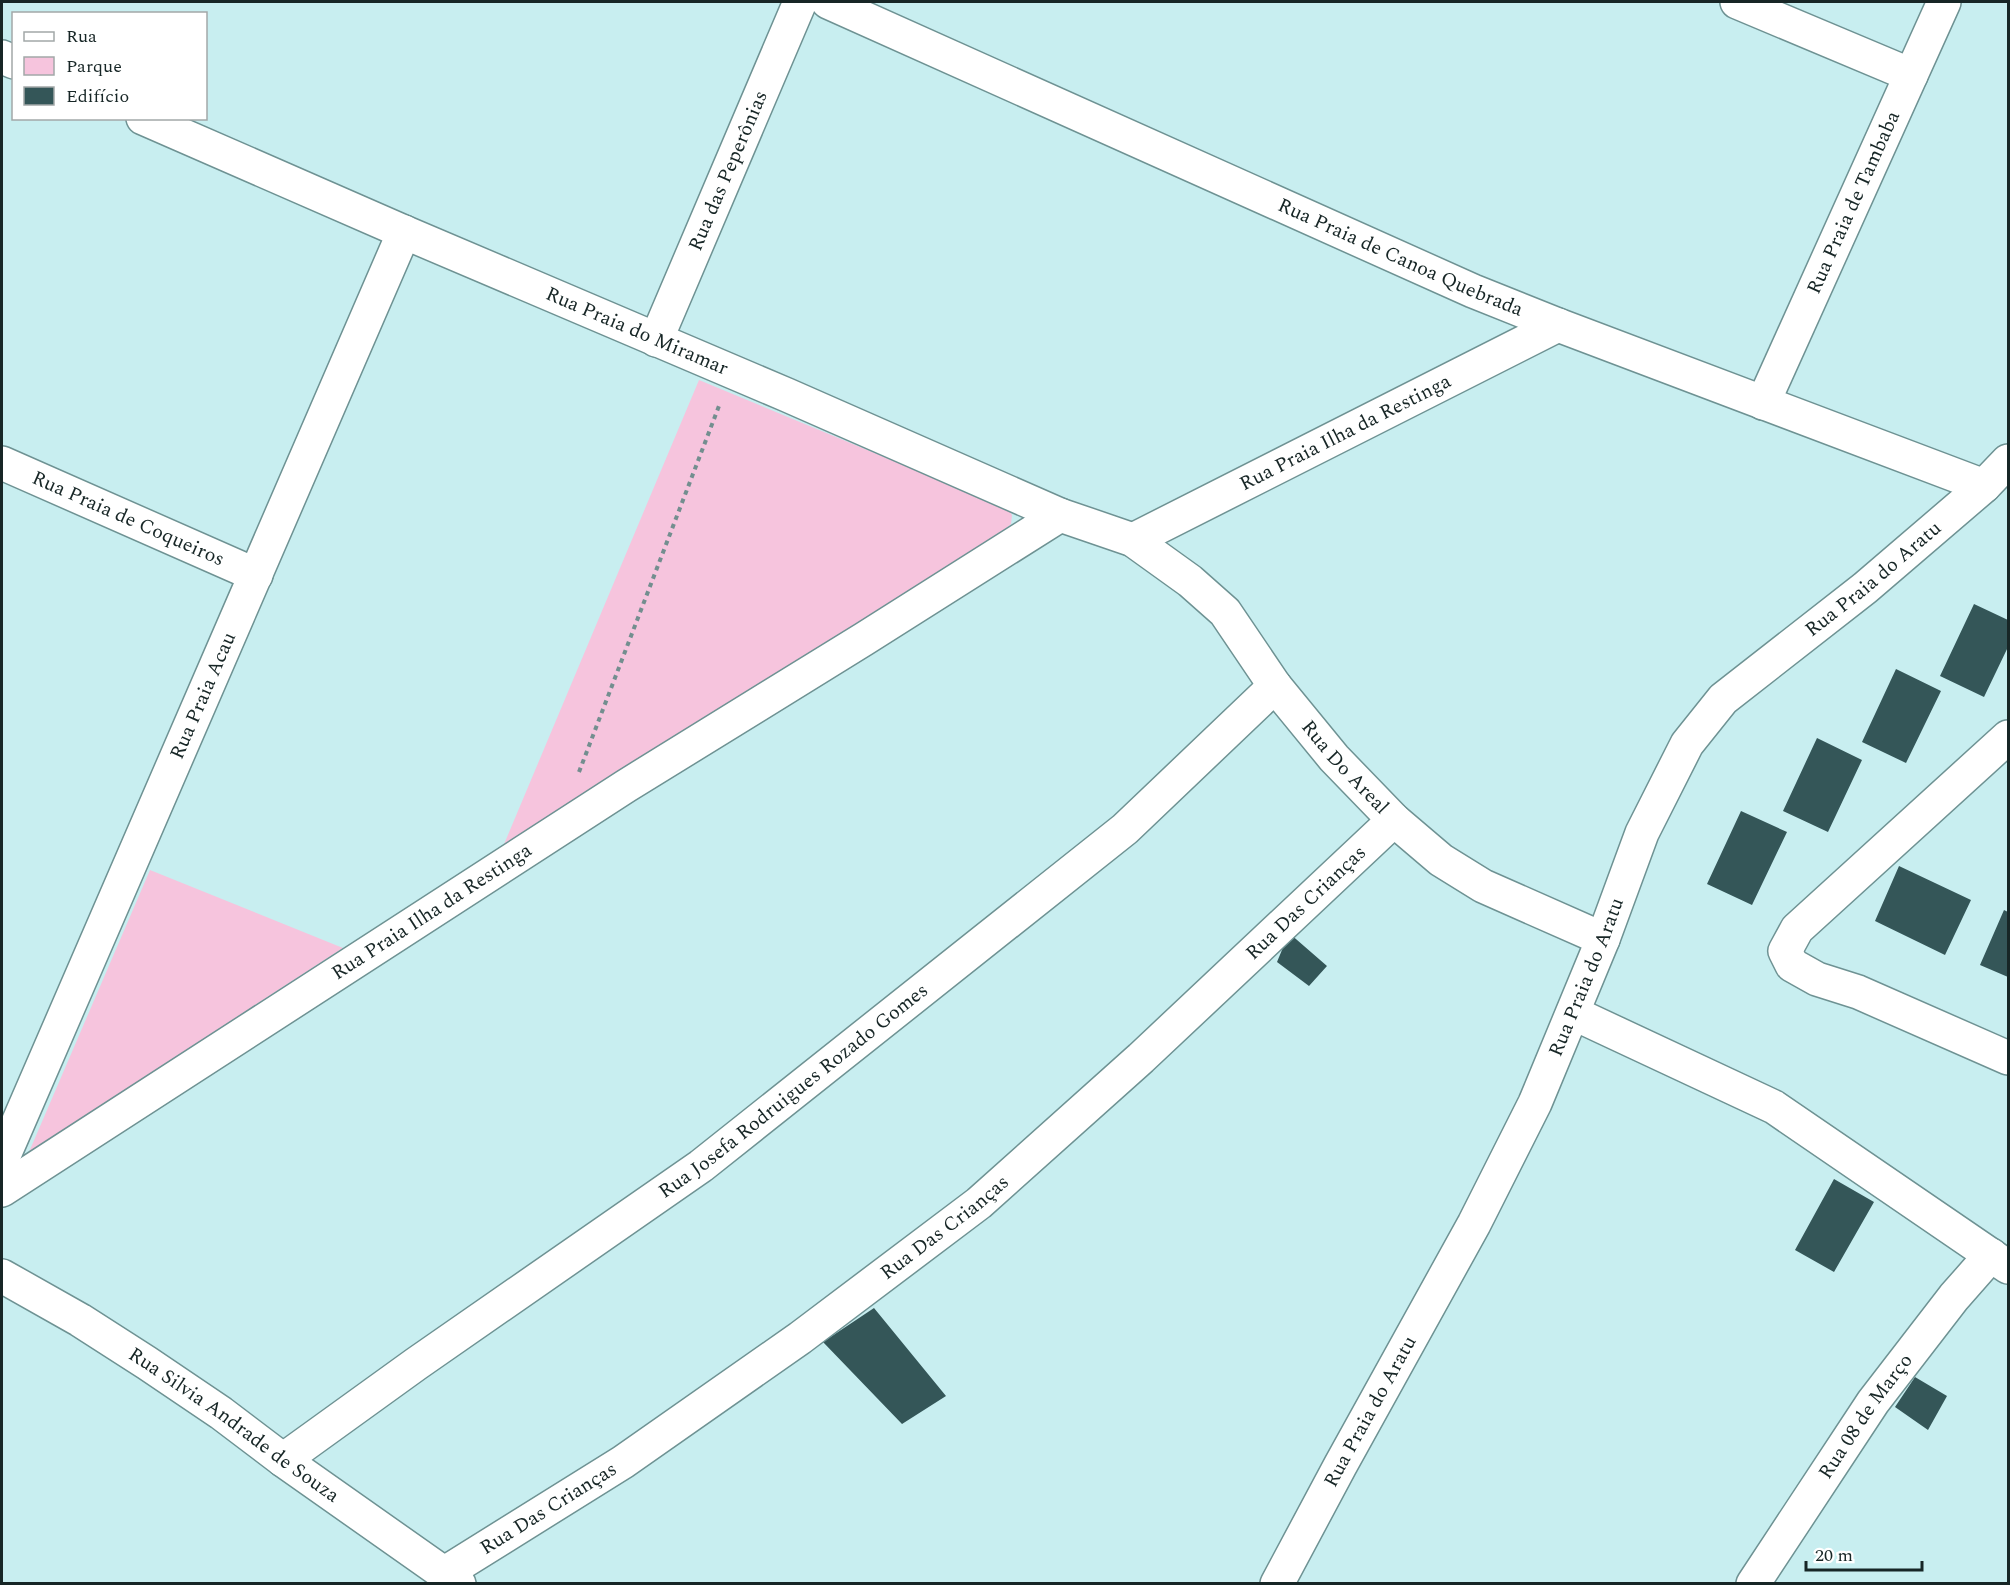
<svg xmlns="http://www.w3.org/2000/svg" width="2010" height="1585" viewBox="0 0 2010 1585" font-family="Spectral,serif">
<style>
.green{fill:#f6c4dd}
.building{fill:#345658}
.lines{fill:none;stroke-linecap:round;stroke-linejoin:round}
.street-casing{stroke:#6e9293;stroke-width:36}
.path{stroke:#738e8f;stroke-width:4;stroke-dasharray:4.5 4.5;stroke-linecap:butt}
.street{stroke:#fff;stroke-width:33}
.labels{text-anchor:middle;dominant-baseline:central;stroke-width:6;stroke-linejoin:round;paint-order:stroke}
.street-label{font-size:20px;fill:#172626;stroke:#fff}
</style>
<rect width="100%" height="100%" fill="#c8eef0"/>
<!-- green -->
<path class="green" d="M699,380l308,128 5,7 -1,9 -6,5 -503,320z
M150,870l193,78 -314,204z"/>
<!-- building -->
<path class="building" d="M1974,604l34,16v27l-24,50 -44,-21z
M1896,669l45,22 -35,72 -44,-21z
M1817,738l45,22 -34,72 -45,-21z
M1741,811l46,21 -35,73 -45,-21z
M1899,866l72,34 -26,55 -70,-34z
M2004,910l4,2v65l-28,-12z
M1289,933l38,33 -18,20 -32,-24z
M1834,1179l40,23 -40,70 -39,-22z
M874,1308l72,88 -44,28 -79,-82z
M1915,1377l32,19 -19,34 -33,-23z"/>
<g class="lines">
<defs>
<g id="street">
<path id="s1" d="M828,2l645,289 85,34 426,161"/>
<path d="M1737,2l174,73"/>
<path d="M2,57l12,5"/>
<path id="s2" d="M143,118l261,114 383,163 273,120 73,25 57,41 35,31 50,74 59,72 60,62 47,40 42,26 120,53"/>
<path id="s3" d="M656,340l144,-338"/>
<path id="s4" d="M1763,403l181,-401"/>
<path id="s5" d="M2,463l254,112"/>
<path id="s6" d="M1133,540l425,-215"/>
<path d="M2008,737l-211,192 -12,22 7,14 25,14 41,13 150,66"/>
<path d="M1573,1013l201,94 234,160"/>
<path id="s7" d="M2,1160l402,-928"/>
<path id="s8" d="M2,1190l624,-404 238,-147 196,-124"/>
<path id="s9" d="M2,1276l78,44 67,43 74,50 62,47 176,124"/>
<path id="s10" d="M283,1460l133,-96 285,-198 424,-337 150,-143"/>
<path id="s11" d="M445,1573l178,-111 177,-124 179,-135 162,-145 253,-238"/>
<path id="s12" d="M1277,1584l63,-118 134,-242 61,-121 68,-164 39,-106 45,-89 36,-45 142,-111 119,-102 24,-25"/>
<path id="s13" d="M1753,1584l120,-182 81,-105 37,-42"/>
</g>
</defs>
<!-- street casing -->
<use href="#street" class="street-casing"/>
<!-- path -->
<path class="path" d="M579,772l140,-366"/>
<!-- street -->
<use href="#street" class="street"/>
</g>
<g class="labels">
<!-- street labels -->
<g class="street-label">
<text stroke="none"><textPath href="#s3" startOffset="184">Rua das Peperônias</textPath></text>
<text stroke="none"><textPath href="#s4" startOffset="220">Rua Praia de Tambaba</textPath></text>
<text stroke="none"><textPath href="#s1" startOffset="627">Rua Praia de Canoa Quebrada</textPath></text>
<text stroke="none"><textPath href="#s2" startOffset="538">Rua Praia do Miramar</textPath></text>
<text stroke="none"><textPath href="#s6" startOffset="238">Rua Praia Ilha da Restinga</textPath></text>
<text stroke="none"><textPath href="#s5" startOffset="138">Rua Praia de Coqueiros</textPath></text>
<text stroke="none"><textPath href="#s12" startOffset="1186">Rua Praia do Aratu</textPath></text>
<text stroke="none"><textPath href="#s7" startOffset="506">Rua Praia Acau</textPath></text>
<text stroke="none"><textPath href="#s2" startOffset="1390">Rua Do Areal</textPath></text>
<text stroke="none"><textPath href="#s11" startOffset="1094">Rua Das Crianças</textPath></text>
<text stroke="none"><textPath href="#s8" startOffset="512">Rua Praia Ilha da Restinga</textPath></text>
<text stroke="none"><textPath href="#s12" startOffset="682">Rua Praia do Aratu</textPath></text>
<text stroke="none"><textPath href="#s10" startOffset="630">Rua Josefa Rodruigues Rozado Gomes</textPath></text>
<text stroke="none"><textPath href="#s11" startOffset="608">Rua Das Crianças</textPath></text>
<text stroke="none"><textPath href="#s12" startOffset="196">Rua Praia do Aratu</textPath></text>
<text stroke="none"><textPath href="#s13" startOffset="202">Rua 08 de Março</textPath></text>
<text stroke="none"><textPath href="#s9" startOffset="276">Rua Silvia Andrade de Souza</textPath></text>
<text stroke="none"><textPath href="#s11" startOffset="122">Rua Das Crianças</textPath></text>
</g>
</g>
<!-- border -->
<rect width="2010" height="1585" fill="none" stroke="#172626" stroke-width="6"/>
<!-- legend -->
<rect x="12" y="12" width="195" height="108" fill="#ffffff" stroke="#a2a8a8" stroke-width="1.5"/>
<rect x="24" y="32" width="30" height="9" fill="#ffffff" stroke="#a2a8a8" stroke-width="1.5"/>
<text x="66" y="42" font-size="18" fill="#172626">Rua</text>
<rect x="24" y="57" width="30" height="18" fill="#f6c4dd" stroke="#a2a8a8" stroke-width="1.5"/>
<text x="66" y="72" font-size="18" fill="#172626">Parque</text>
<rect x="24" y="87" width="30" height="18" fill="#345658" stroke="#a2a8a8" stroke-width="1.5"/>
<text x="66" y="102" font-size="18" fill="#172626">Edifício</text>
<!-- scale -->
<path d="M1806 1561v9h116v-9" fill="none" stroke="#172626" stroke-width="3"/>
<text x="1815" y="1561" font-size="18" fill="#172626" stroke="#ffffff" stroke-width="4.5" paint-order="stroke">20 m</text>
</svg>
